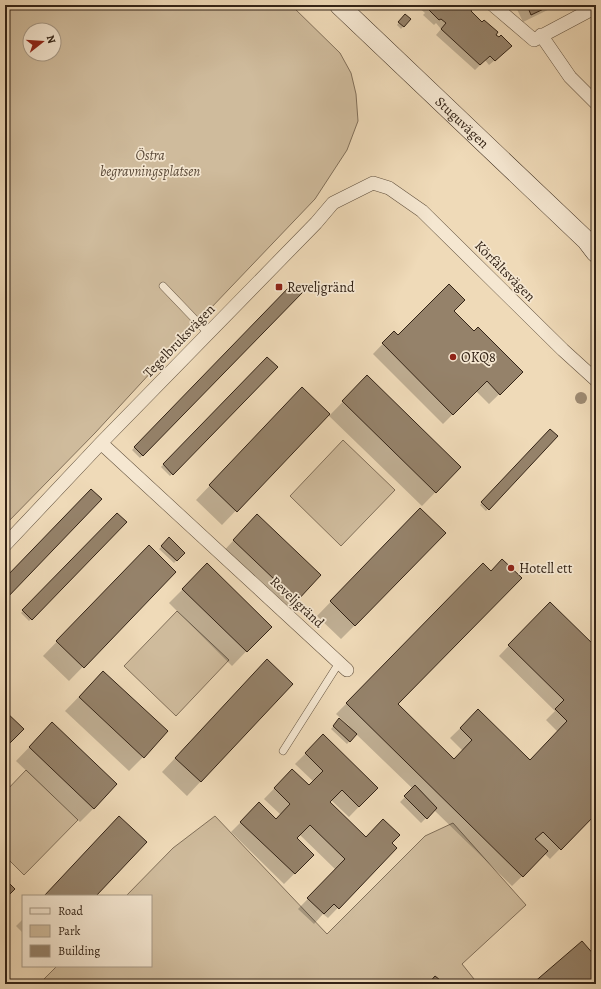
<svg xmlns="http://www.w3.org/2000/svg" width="601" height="989" viewBox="0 0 601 989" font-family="Alegreya,serif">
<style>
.green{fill:#cfbb9c;stroke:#816f59;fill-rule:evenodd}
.shadow{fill:#0003}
.building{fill:#95826a;stroke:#332316}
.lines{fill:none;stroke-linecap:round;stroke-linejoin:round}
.service-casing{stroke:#62513e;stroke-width:8}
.minor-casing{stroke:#62513e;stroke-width:14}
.secondary-casing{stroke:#332316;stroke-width:20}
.service{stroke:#f5e7d1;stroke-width:7}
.minor{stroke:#f5e7d1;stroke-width:13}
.secondary{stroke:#f5e7d1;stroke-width:19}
.tree{fill:#9d8a72}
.poi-dot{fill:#8f2418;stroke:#f5e7d1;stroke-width:1.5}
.labels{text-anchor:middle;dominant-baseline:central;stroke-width:3.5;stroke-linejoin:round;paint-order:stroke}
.street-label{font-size:14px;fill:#332316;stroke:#f5e7d1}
.park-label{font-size:14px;font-style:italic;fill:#5a4938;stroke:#f5e7d1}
.poi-label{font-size:14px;fill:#332316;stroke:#f5e7d1;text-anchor:start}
</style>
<rect width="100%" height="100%" fill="#efdab8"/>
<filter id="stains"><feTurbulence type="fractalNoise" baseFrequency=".005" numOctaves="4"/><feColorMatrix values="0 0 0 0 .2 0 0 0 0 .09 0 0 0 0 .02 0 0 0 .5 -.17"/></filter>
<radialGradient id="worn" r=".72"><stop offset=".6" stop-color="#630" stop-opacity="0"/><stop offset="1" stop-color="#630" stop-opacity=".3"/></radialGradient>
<!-- green -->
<path class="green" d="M5,5h286l49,48 11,20 5,21 2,27 -11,29 -32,49 -127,133 -93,101 -90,92zM30,30h24v24h-24z
M343,440l52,50 -54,56 -51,-50z
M177,611l52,49 -53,56 -52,-50z
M26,770l52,50 -54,55 -19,-19v-64z
M215,816l112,118 98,-98 28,-13 73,82 -64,59 16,20h-439l18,-18h94v-70h-25l47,-48z"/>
<!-- shadow -->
<path class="shadow" d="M416,5h51l2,6 26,24 11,16 -17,14 -4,-5 -10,10 -39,-35 5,-6 -5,-6 -2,2 -11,-10 2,-2z
M515,5h43l-35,17z
M405,15l5,4 -9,10 -4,-4z
M293,284l8,8 -161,166 -8,-8z
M452,311l22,22 48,39 -33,32 -13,-13 -33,33 -70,-70 21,-22 4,4z
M267,358l10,9 -107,109 -9,-9z
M367,377l93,90 -38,39 -94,-91 -106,110 -26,-25 106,-111 28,26z
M550,430l7,6 -71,75 -6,-6z
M117,514l8,8 -96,99 -8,-8z
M406,524l-51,101 -14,14 -24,-23z
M243,530l77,45 -38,40 -62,-60z
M169,539l15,14 -10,10 -15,-14z
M135,561l40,11 -106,109 -26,-25z
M207,565l63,62 -38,39 -63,-63z
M483,565l-86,139 56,56 10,-9 -13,-13 28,-27 52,50 28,-29 -12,-12 9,-9 -56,-55 51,-53 46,45v164l-46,47 -5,-5 -33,32 -78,-76 -13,13 -21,-21 13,-13 -57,-55 -9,10 -16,-15 8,-9 9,7 1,-1 -13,-12z
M103,672l40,85 -14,14 -64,-60z
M253,675l39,9 -105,112 -25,-24z
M323,736l54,52 -28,29 -18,-17 -2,2 37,36 24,5 6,5 -68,70 -5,-4 -9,10 -16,-15 38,-39 -37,-36 -3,4 17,17 -29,29 -53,-52 28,-28 17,16 5,-5 -17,-16 28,-29 17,17 5,-5 -19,-18z
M38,738l56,70 -14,14 -64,-61z
M596,857v10l-5,-5z
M23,919v14l-7,-7z"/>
<!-- building -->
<path class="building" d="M426,5h42l4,4 -1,2 11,11 2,-2 14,12 -2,3 3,2 2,-2 11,11 -17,15 -5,-5 -10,9 -39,-36 5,-6 -5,-4 -2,1 -11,-11 1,-1z
M527,5h25l-21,10z
M405,14l6,5 -7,8 -6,-5z
M293,283l10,9 -160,164 -9,-9z
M449,284l16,16 -11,11 20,20 4,-4 45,45 -23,23 -13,-14 -34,34 -71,-72 12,-12 4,4z
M267,357l11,10 -105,108 -10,-11z
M367,375l94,92 -25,26 -94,-92z
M302,387l28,27 -93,98 -28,-27z
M550,429l8,7 -69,74 -8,-8z
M91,489l11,10 -97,101v-22z
M420,508l26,25 -91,93 -25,-25z
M117,513l10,9 -95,98 -10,-10z
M257,514l64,61 -24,26 -64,-61z
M169,537l16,16 -8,8 -16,-15z
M149,545l27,27 -92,96 -28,-27z
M502,559l20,19 -124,126 56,55 18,-19 -12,-12 18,-19 52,51 37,-39 -12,-12 9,-9 -56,-55 42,-43 46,45v167l-35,36 -18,-18 -8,7 13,12 -25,26 -177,-174 137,-140 8,8z
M207,563l65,64 -25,25 -65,-63z
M267,659l26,25 -92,98 -26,-24z
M103,671l65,60 -24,27 -65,-61z
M5,711l19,18 -19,19z
M339,718l18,16 -7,8 -17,-16z
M52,722l65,62 -23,25 -65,-62z
M323,734l55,54 -19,19 -17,-17 -12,12 36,35 17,-18 17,16 -8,8 5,5 -58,61 -5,-5 -10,10 -17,-16 38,-39 -35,-34 -13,13 17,17 -19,19 -55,-52 19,-20 17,17 14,-15 -16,-16 18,-19 17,16 14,-14 -18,-18z
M415,785l22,23 -10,11 -23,-23z
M119,816l28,26 -51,54h-52z
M5,879l10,10 -10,10z
M582,941l14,16v21l-8,6h-56z
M435,976l10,8h-17z"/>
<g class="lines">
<defs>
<path id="service" d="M163,286l45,47
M283,751l56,-88"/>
<path id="minor" d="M493,5l41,35 62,-33
M541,35l29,42 26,26
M101,443l246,227
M5,545l96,-102 215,-220 17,-20 40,-20 16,5 33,23 141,139 33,30"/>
<g id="secondary">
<path id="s1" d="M339,5l247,235 10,13"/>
</g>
</defs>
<!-- service casing -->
<use href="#service" class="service-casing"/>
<!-- minor casing -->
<use href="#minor" class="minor-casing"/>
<!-- secondary casing -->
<use href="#secondary" class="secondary-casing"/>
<!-- service -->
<use href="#service" class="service"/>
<!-- minor -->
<use href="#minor" class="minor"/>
<!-- secondary -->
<use href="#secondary" class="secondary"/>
</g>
<!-- trees -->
<circle class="tree" cx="581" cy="398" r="6"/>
<!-- markers -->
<g class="poi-dot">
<rect x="275" y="283" width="8" height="8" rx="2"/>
<circle cx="453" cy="357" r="4"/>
<circle cx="511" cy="568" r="4"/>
</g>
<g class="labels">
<!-- street labels -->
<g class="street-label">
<text stroke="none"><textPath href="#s1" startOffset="170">Stuguvägen</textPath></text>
<text transform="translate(505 271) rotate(45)">Körfältsvägen</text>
<text transform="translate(179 341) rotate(-46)">Tegelbruksvägen</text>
<text transform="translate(297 602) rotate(43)">Reveljgränd</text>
</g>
<!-- park labels -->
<g class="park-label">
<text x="150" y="155">Östra<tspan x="150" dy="16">begravningsplatsen</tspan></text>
</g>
<!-- poi labels -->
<g class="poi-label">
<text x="287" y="287">Reveljgränd</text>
<text x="461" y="357">OKQ8</text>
<text x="519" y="568">Hotell ett</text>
</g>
</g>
<!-- margin -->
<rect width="601" height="989" fill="none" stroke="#efdab8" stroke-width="20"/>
<rect x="6" y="6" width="589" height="977" fill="none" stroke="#332316" stroke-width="2"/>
<rect x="10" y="10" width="581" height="969" fill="none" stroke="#332316"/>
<!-- legend -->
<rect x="22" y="895" width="130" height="72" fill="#f5e7d1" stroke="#a79986"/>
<rect x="30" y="908" width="20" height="6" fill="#f5e7d1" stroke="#a79986"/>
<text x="58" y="915" font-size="12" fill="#332316">Road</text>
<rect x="30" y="925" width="20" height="12" fill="#cfbb9c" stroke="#a79986"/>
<text x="58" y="935" font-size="12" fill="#332316">Park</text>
<rect x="30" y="945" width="20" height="12" fill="#95826a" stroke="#a79986"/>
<text x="58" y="955" font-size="12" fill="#332316">Building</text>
<!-- north arrow -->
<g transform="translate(42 42) rotate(73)"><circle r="19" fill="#f5e7d1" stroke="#a79986"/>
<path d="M0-3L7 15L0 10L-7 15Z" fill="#8f2418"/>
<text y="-6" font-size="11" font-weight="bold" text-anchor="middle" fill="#332316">N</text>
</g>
<rect width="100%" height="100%" filter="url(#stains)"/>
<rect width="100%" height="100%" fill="url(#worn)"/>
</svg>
